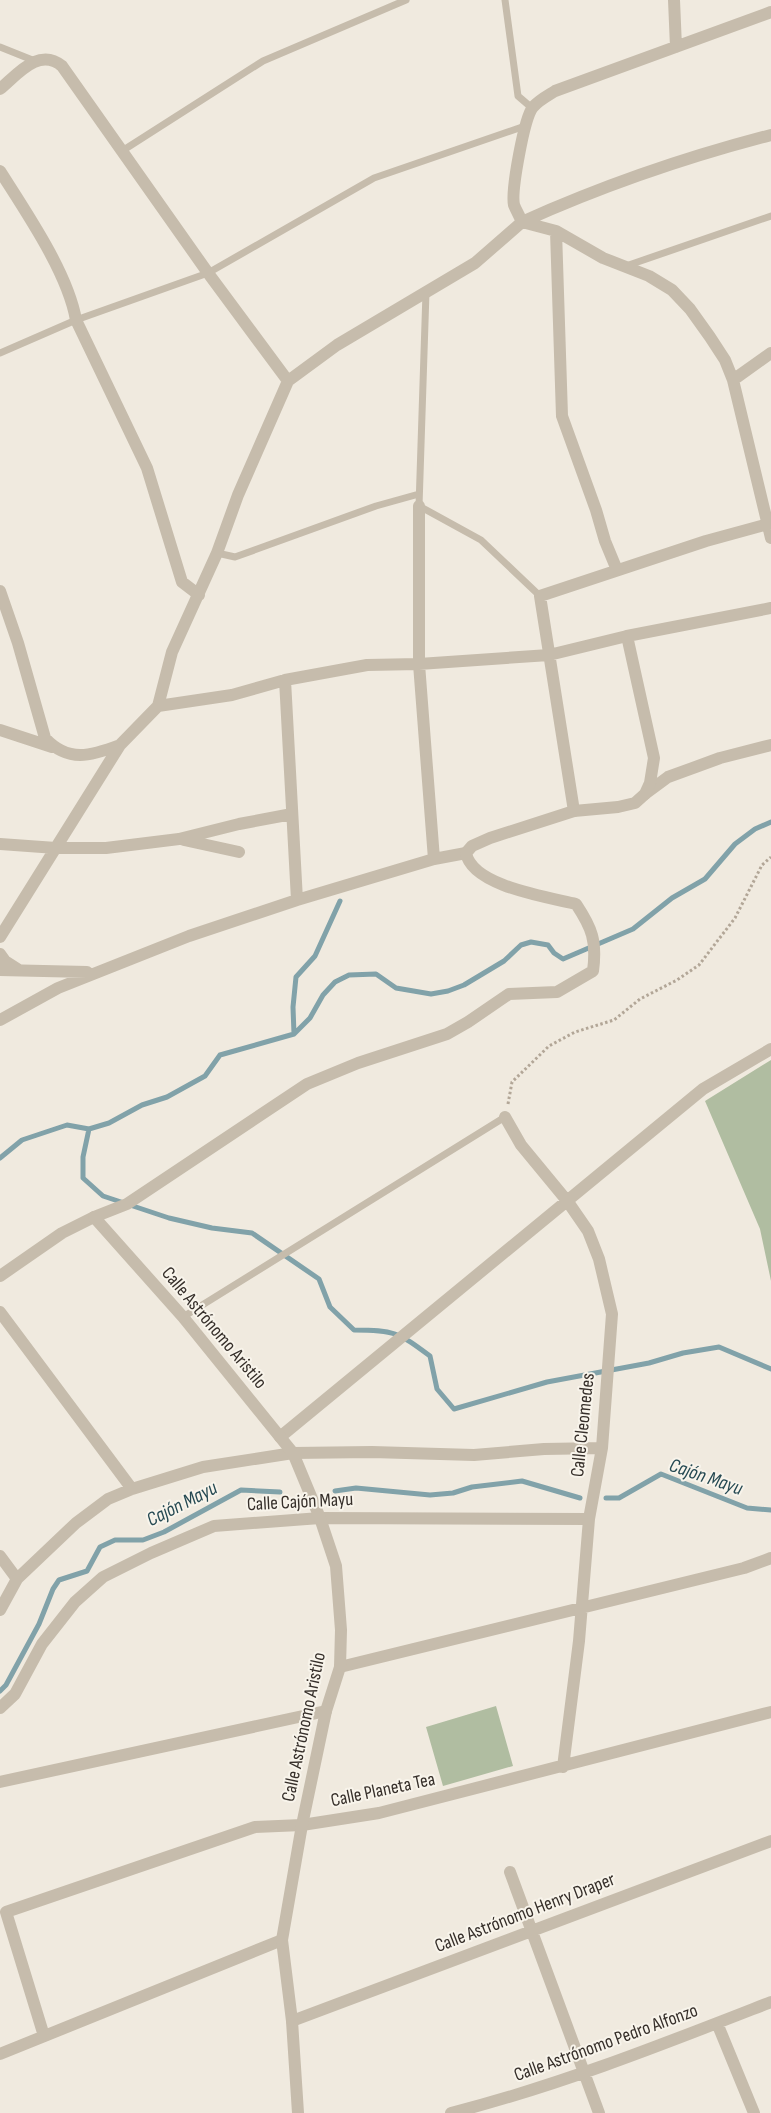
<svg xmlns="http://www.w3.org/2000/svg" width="771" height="2113" viewBox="0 0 771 2113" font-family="'Sofia Sans Condensed',sans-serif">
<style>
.green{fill:#b0bda1}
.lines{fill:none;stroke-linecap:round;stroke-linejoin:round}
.stream{stroke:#81a2a9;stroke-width:5}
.path{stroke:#b2a697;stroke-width:3;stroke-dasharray:2.5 2.5;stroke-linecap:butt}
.service{stroke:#c6bcac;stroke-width:7}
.minor{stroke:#c6bcac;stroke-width:12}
.tertiary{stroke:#c6bcac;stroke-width:12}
.labels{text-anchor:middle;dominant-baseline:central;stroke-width:4;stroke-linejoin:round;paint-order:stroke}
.street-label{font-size:19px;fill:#362f2a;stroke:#f8f4eb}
.water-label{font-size:20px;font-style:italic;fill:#254952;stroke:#f8f4eb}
</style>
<rect width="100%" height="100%" fill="#f0eadf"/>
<!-- green -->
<path class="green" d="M771,1060v221l-11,-52 -55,-128z
M496,1706l17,60 -70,20 -17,-59z"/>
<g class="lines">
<!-- stream -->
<path class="stream" d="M294,1034l-1,-27 3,-30 19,-21 25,-55
M89,1129l-6,28v21l20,18 66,22 43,10 40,5 67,46 11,28 24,23c40,0 44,2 76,26l7,33 17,20 93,-27 102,-19 34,-10 36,-6 52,22
M0,1158l22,-18 45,-15 22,4 20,-6 33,-18 25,-8 38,-21 15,-21 74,-21 16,-16 13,-23 12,-13 14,-7 27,-1 20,14 35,6 17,-3 16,-6 40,-24 17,-16 10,-3 17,3 6,8 9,6 70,-30 39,-31 33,-19 30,-35 20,-15 16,-7
M335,1491l21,-3 74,7 23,-2 19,-6 50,-6 58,17
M606,1498h13l42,-24 86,34 24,2
M0,1691l6,-6 33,-61 14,-35 6,-9 28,-9 13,-24 15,-7h28l21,-8 77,-42 39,2"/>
<!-- path -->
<path class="path" d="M508,1104l4,-22 37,-36 26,-14 39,-12 26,-21 37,-19 22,-15 36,-47 27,-53 9,-8"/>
<!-- service -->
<path class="service" d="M505,0l13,96 14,12
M0,47l35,14
M122,151l141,-90 143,-61
M626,266l145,-50
M426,292l-7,214 62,34 59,56
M0,353l76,-33 132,-47 166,-95 151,-52
M217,553l18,4 141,-51 43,-12
M183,1317l322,-200"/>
<!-- minor -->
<path class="minor" d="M674,0l2,47
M0,89c18,-15 39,-42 62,-23l146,207 80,108
M0,171c26,41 68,102 76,149l71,148 35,114 17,13
M522,222l34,9 47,27 46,18 23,14 18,19 20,28 15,23 8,20 38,158
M522,222c80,-36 164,-65 249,-87
M556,231l6,185 34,94 9,31 12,29
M733,380l38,-27
M419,506v158l15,195
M0,591l18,52 27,95c23,25 46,18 75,7
M285,680l12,220
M158,706l14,-54 45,-99 21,-58 50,-114 49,-36 138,-82 47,-41c-2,-5 -6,-12 -8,-17 -3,-14 10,-87 19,-98 6,-7 14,-11 22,-16l216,-79
M0,730l52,17
M645,794l23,-17 52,-19 51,-13
M574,811l-34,-215 166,-55 62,-17
M184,840l55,12
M0,844l56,4h50l73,-9 60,-15 53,-10
M0,937l120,-192 38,-39 74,-11 53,-15 82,-15 52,-1 130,-9 78,-19
M0,954l5,7 14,9
M0,970l87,2
M0,1020l58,-32 131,-52 108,-36 137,-41 32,-6
M505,1117l16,28 47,57 20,29 11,28 13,55 -10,134 -13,71 -10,122 -16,126
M0,1276l62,-43 32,-16
M0,1312l132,177
M280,1437l423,-348 68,-40
M0,1556l17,23
M0,1610l17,-31 59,-56 32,-24 24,-10 71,-22 90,-14 79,-1 102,3 70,-6 58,-1
M340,1667l404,-99 27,-10
M0,1708l15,-14 27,-50 33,-42 28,-25 48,-24 63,-27 106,-8 269,1
M0,1782l326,-71
M510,1872l89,241
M292,2021l479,-180
M717,2023l37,90
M44,2036l-38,-124 249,-85 47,-2 77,-12 392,-101
M0,2054l282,-114
M451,2113c110,-28 215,-70 320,-111"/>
<!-- tertiary -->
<path class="tertiary" d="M298,2113l-6,-92 -10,-81 20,-115 24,-114 14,-44 1,-37 -5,-64 -16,-48 -27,-65 -110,-136 -89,-100 33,-13 180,-120 51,-21 89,-29 21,-12 41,-28 48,-2 36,-21c4,-30 -1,-43 -17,-67 -29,-7 -104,-18 -110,-51l6,-7 18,-8 84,-27 44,-4 17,-4 10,-9 5,-11 4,-25 -27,-122 144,-28"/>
</g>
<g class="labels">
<!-- street labels -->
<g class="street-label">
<text transform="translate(214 1328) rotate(50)">Calle Astrónomo Aristilo</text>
<text transform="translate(583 1425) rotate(-84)">Calle Cleomedes</text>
<text transform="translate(300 1502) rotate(-3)">Calle Cajón Mayu</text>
<text transform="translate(304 1727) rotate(-78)">Calle Astrónomo Aristilo</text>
<text transform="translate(383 1790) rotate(-12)">Calle Planeta Tea</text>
<text transform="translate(525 1913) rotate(-21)">Calle Astrónomo Henry Draper</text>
<text transform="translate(606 2043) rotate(-20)">Calle Astrónomo Pedro Alfonzo</text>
</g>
<!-- water labels -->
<g class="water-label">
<text transform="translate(706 1477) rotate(19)">Cajón Mayu</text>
<text transform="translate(182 1504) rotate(-27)">Cajón Mayu</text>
</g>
</g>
</svg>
